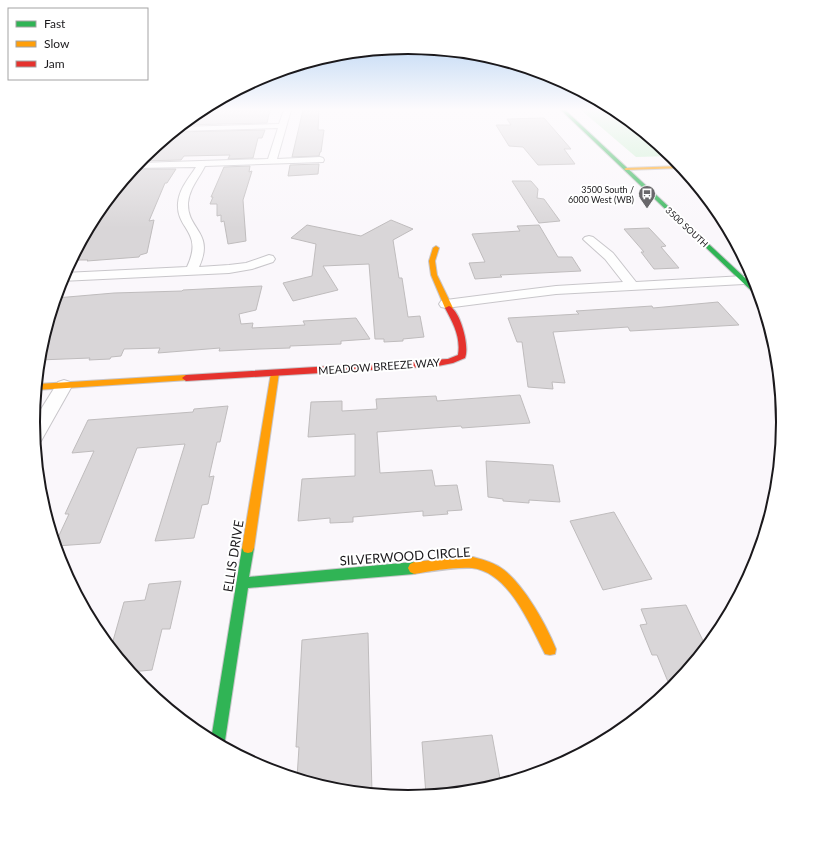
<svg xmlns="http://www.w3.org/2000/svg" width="816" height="844" viewBox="0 0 816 844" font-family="Lato,sans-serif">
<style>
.green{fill:#cbefd0}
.building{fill:#d9d6d8;stroke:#bfbcbd}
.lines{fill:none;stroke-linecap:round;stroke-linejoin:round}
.street-casing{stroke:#c8c6ca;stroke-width:2}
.fast-casing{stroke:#c8c6ca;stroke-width:2}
.slow-casing{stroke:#c8c6ca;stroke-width:2}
.jam-casing{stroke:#c8c6ca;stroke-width:2}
.street{fill:#fefefe;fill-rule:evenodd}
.fast{fill:#30b455;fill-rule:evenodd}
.slow{fill:#ff9f0a;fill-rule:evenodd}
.jam{fill:#e5322d;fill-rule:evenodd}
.labels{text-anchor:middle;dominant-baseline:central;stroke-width:4;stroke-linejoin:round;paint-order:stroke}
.far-poi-label{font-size:9px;fill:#1b191c;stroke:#fff;text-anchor:end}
.far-street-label{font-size:9px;fill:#1b191c;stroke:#fff}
.street-label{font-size:11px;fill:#1b191c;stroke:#fff}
.near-street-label{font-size:13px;fill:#1b191c;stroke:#fff}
.rim{fill:none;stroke:#1b191c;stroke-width:2}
</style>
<rect width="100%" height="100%" fill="#faf7fb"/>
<!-- green -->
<path class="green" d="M581,110h34l57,46 -36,1z"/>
<!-- building -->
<path class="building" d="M201,110h69l-3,13 -86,2z
M303,110h16l-1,20h6l-3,22h-1l-1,4 -27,1z
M544,118l27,31h-7l11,15 -37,1 -15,-18 -14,-1 -13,-21h15l-4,-6z
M265,130l-3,8h-4l-5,20 -25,1 2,-4 -46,1 -3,4 -42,1 35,-29z
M319,164l-1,10 -30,2 2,-11z
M250,166l-1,6 3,-1 -9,29 3,41 -18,3 -4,-23 -3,1v-7l-4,1v-12h-7l3,-7h-2l13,-30z
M133,169h43l-9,14h-2l-16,38 5,-1 -7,33 -7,2 -1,2 -52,4 1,-1h-17l25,-47z
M512,181h19l7,8 -1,9 7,1 16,22 -21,2z
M391,220l22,9 -20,11 6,38h3l6,39 12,-1 4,21 -21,2v2l-19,1v-3h-9l-6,-75 -46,2 15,24 -45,11 -10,-18 29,-7 4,-32 -25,-6 16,-13 54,11z
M539,225l19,32h14l9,14 -81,4 2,2 -27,2 -6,-16 16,-1 -13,-28 48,-3 -3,-5z
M649,228l17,18 -5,1 18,21 -25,1 -13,-17h3l-20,-23z
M262,286l-6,24 -17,4 2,10 12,-1 -1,5 53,-3 -2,-4 53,-3 14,21 -29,2v3l-51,2v2l-30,1 -41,2 1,-3 -62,5 2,-5 -36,1 -3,7 -10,1 -1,2 -21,1 1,-2 -51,2 1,-11 16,-51 58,-5 68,-2 1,-1z
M718,302l21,23 -109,6 -2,-4 -75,5 12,51 -13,-1 1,7 -25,-2 -6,-45h-5l-9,-24 71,-4 -3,-3 76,-5 1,2z
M520,395l10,28 -68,5 -1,-2 -84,6 3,41 52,-3 3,16 22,-1 5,25 -15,1 1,3 -25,2v-5l-70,6v5l-23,1v-5l-32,3 4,-42 53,-3v-42l-47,3 3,-35 31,-1v10l35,-2 -1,-10 60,-3 1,5z
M228,406l-8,36h-3l-8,35 5,-1 -6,28 -6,1 -8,33 -39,3 30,-97 -48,4 -37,95 -44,3 -1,-2 14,-30h-4l29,-63 -22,2 16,-33 105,-8 1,-3z
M486,461l67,4 7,37 -31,-2v3l-26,-2v-2l-15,-2z
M614,512l38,67 -49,11 -33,-69z
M181,581l-11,48h-8l-10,41 -22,2 -19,-24 13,-46 21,-2 4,-16z
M686,605l20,42 -35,42 -14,-34h-5l-12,-30 7,-1 -6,-15z
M368,633l4,160 -37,-3 -38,-12 2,-31h-3l6,-107z
M492,735l9,49 -20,6 -55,5 -4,-53z"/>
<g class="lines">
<defs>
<path id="street" d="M284,110h7l-14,49 43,-2 3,1 1,2 -1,2 -118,4c-6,12 -16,23 -17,37 -1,27 27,29 11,64l30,-2 17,-2 23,-8 4,1 2,3 -2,3 -21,7 -23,4 -168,8 3,-8 123,-6c17,-36 -11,-37 -9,-64 1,-14 11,-25 18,-36l-62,1 4,-5 130,-4 10,-31 -103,3 5,-4 99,-3z
M589,236l4,1 20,16 23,29 108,-6 5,1 2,3 -2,3 -5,1 -188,10 -110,14 -5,-1 -2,-3 2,-3 5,-1 110,-14 67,-4 -18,-23 -20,-18 -2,-2 2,-2z
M64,380l6,2 2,4 -31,55 -6,2 -2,-21 25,-40z"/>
<path id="fast" d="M561,110h4l193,180 2,7 -3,-1z
M248,543l4,1 2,4 -5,29 165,-15 4,2 2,4 -2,4 -4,2 -166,14 -24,159 -13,-7 31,-192 2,-4z"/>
<path id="slow" d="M680,166l3,2 -57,2 -2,-1 2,-1z
M436,246l3,2 -4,13 2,14 16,33 -4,2 -4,-2 -14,-33 -2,-14 4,-13z
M275,370l4,3 -25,175 -2,4 -4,1 -4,-1 -2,-4 29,-175z
M186,375l4,3 -1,2 -153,10 1,-6z
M473,557c11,3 22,6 31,13 21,17 42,54 52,79l-1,5 -5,1 -5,-1c-15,-29 -36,-82 -73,-86 -19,-1 -39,3 -58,6l-4,-2 -2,-4 2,-4 4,-2 37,-4z"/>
<path id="jam" d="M449,306c11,4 21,40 16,52l-12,5 -15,3 -252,15 -4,-3 4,-3 262,-16 10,-4c3,-18 -5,-32 -13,-47z"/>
</defs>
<!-- street casing -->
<use href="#street" class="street-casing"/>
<!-- fast casing -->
<use href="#fast" class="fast-casing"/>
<!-- slow casing -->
<use href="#slow" class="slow-casing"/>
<!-- jam casing -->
<use href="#jam" class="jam-casing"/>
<!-- street -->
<use href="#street" class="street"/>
<!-- fast -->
<use href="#fast" class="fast"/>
<!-- slow -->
<use href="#slow" class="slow"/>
<!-- jam -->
<use href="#jam" class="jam"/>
</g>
<!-- sky -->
<linearGradient id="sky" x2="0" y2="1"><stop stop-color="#a1c7f0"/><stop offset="0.48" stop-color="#fdfbfd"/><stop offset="1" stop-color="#fdfbfd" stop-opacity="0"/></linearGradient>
<rect width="816" height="228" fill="url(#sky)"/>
<!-- icons -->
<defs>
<symbol id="bus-pin" viewBox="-11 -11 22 30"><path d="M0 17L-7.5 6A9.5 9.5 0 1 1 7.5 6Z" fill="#69676a" stroke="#fff"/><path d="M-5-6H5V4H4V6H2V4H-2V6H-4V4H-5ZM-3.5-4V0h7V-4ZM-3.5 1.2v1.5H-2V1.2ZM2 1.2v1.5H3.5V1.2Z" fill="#fff"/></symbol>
</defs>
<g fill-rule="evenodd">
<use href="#bus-pin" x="637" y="184" width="20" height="27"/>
</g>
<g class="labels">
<!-- far-poi labels -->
<g class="far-poi-label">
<text x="634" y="189">3500 South /<tspan x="634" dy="10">6000 West (WB)</tspan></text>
</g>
<!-- far-street labels -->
<g class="far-street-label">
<text transform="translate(687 227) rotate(43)">3500 SOUTH</text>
</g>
<!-- street labels -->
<g class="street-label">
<text transform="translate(379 366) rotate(-4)">MEADOW BREEZE WAY</text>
</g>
<!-- near-street labels -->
<g class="near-street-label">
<text transform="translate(233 556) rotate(-81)">ELLIS DRIVE</text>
<text transform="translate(405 556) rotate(-4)">SILVERWOOD CIRCLE</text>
</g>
</g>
<!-- crop -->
<path d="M0 0H816V844H0ZM40 422a368 368 0 1 1 736 0a368 368 0 1 1-736 0Z" fill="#fff" fill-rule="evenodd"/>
<path class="rim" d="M40 422a368 368 0 1 1 736 0a368 368 0 1 1-736 0Z"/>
<!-- legend -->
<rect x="8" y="8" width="140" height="72" fill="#ffffff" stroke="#a4a3a4"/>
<rect x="16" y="21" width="20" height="6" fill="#30b455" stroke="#a4a3a4"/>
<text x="44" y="28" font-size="12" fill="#1b191c">Fast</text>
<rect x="16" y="41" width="20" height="6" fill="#ff9f0a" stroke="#a4a3a4"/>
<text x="44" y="48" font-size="12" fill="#1b191c">Slow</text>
<rect x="16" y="61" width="20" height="6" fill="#e5322d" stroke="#a4a3a4"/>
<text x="44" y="68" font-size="12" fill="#1b191c">Jam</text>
</svg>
